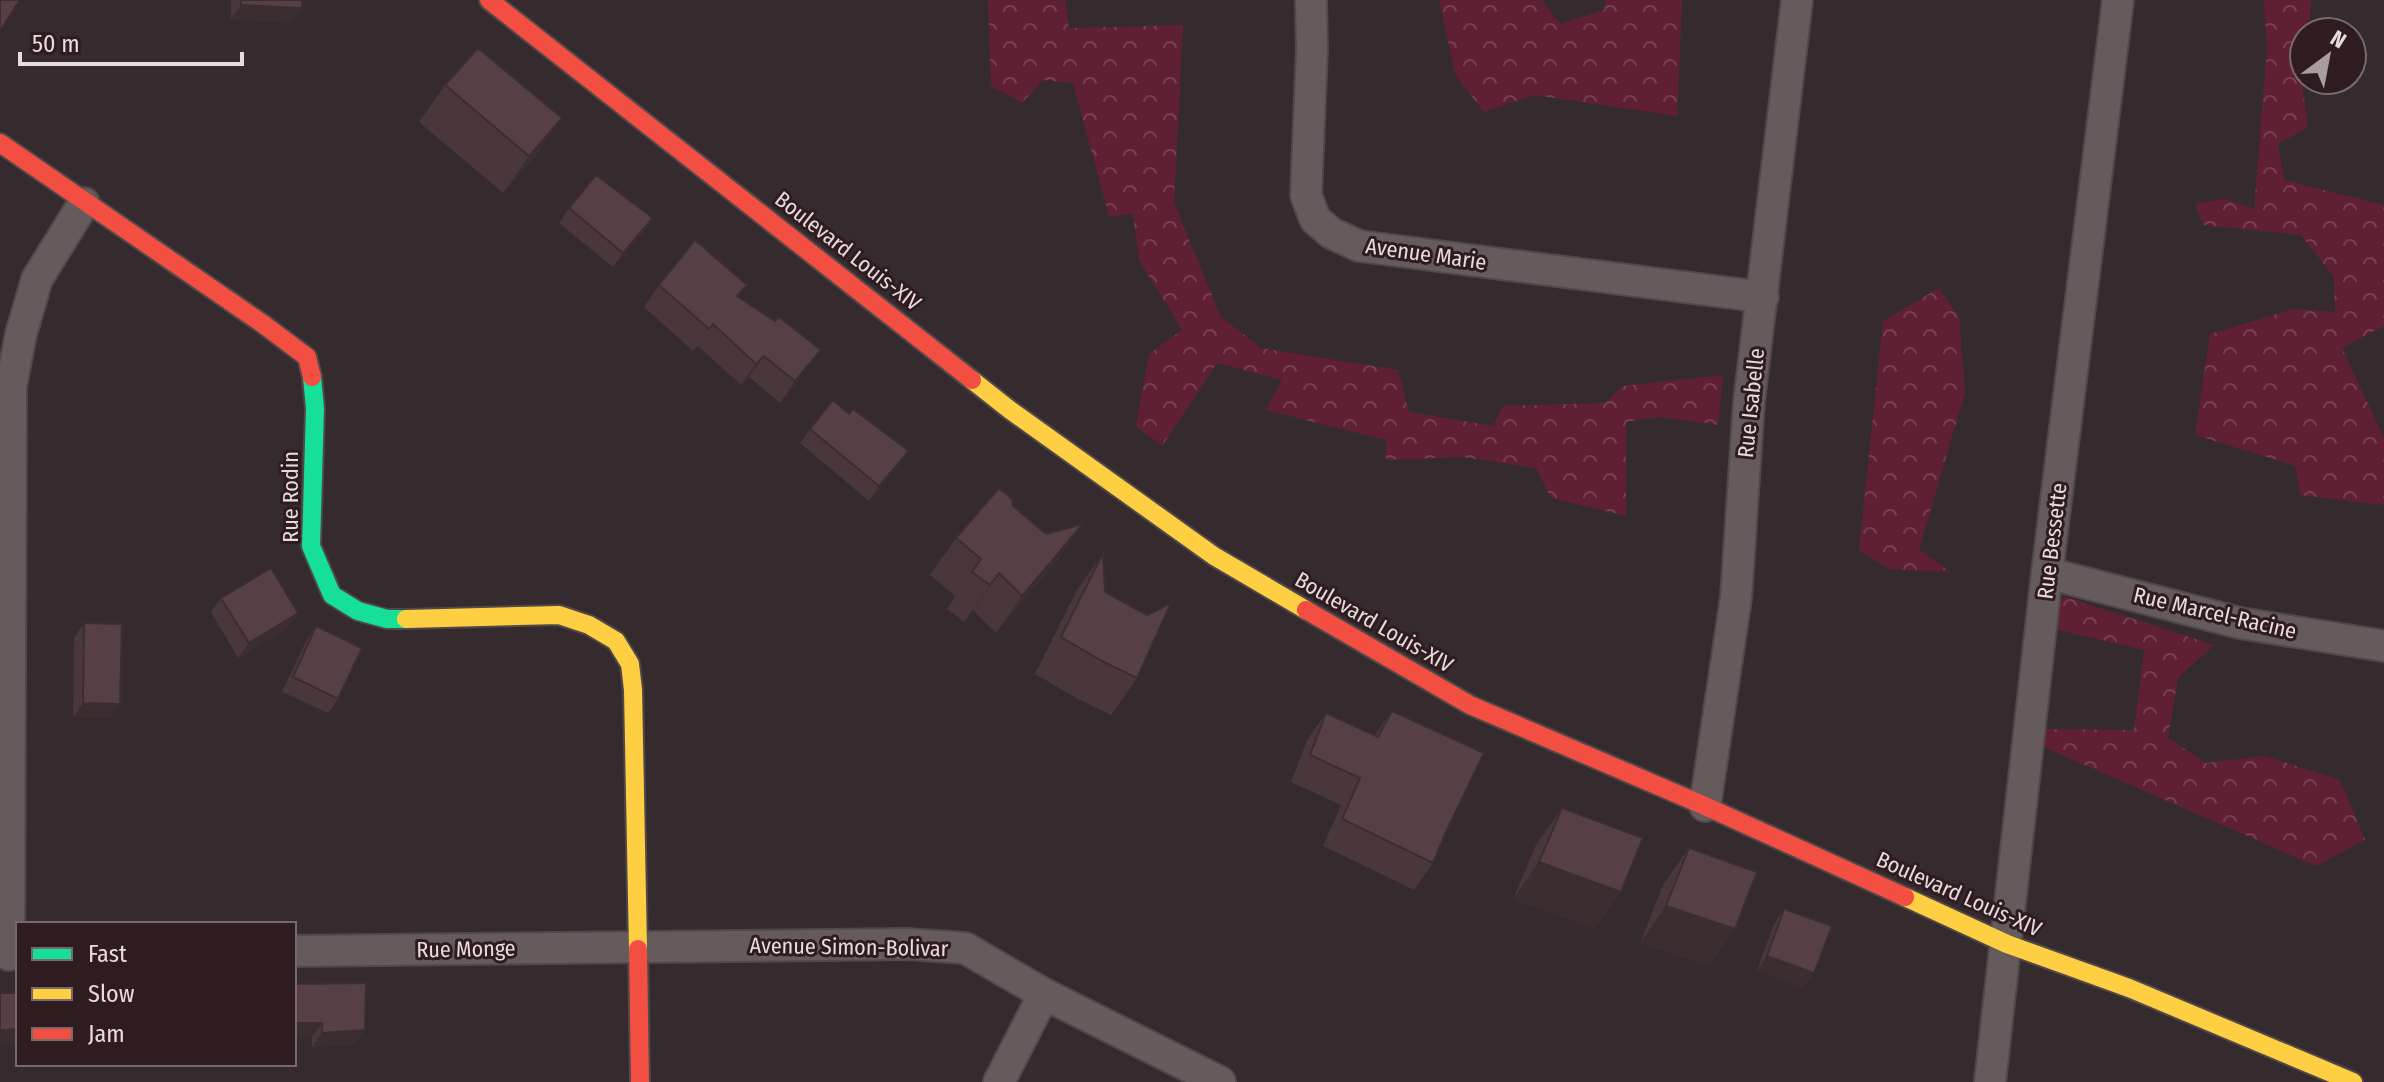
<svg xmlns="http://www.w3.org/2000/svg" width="2384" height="1082" viewBox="0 0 2384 1082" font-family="'Fira Sans Condensed',sans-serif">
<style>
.forest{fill:url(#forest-crowns)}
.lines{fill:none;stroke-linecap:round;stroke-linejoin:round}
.street-casing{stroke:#51484a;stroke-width:34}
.fast-casing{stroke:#51484a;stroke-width:22}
.slow-casing{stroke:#51484a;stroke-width:22}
.jam-casing{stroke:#51484a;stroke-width:22}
.street{stroke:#655b5d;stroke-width:30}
.fast{stroke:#16e098;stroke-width:18}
.slow{stroke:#ffcf43;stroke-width:18}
.jam{stroke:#f24e42;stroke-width:18}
.wall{fill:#4a373c}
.shaded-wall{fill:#3c2d31}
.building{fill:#564046;stroke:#3c2d31;stroke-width:2}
.labels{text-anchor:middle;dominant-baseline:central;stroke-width:6;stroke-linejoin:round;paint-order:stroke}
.street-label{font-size:22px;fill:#e8dbdd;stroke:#2f1c20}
</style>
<defs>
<pattern id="forest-crowns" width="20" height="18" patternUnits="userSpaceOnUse" patternTransform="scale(2)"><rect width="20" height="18" fill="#602034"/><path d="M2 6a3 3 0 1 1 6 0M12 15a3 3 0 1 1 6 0" fill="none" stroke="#774051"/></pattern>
</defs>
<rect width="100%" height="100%" fill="#352a2d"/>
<!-- forest -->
<path class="forest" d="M988,0h77l4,28 114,-3 -9,178 47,114 40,31 137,22 11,42 84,14 10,-20 102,-3 18,-17 100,-11 -5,50 -59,-8 -33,5v94l-75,-18 -15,-30 -73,-11 -77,3v-20l-120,-30 16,-30 -65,-17 -55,83 -26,-20 13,-72 33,-24 -43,-70 -6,-46 -24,2 -36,-133 -30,-3 -21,23 -31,-17z
M1439,0h103l18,24 44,-14 2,-10h76l-5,116 -143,-21 -50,17 -28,-36z
M2264,0h47l-2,32h-5l-1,59 5,36 -30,17 6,36 100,25v121l-42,22 42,90v67l-84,-10 -4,-29 -101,-31 15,-101 84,-25 41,3 -1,-35 -33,-42 -98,-10 -8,-21 30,-5 29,10 13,-160z
M1939,288l20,29 6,76 -46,156 31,23 -61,-3 -30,-19 24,-229z
M2063,596l151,49 -36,33 -10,60 38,25 59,-7 75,24 25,60 -49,26 -275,-120 4,-17 89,1 10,-80 -90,-21z"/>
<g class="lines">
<defs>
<path id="street" d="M1311,0l1,48 -6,147 9,24 16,14 28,13 404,51
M2047,573l193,50 144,23
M1705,806l31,-208 13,-196 48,-402
M294,951l613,-7 58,4 79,46 176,88
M9,955l2,-569 10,-52 16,-55 47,-76
M999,1082l45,-88
M1990,1082l57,-509 71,-573"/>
<path id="fast" d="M312,377l3,31 -4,138 21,49 26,16 29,8h19"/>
<path id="slow" d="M972,380l38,30 204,146 92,54
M406,619l153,-4 30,10 27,16 14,23 3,26 5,259
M1905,897l102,47 122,44 224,94"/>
<path id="jam" d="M489,0l483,380
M0,143l263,181 44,33 5,20
M1306,610l164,95 235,101 200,91
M638,949l2,133"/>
</defs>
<!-- street casing -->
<use href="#street" class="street-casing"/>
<!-- fast casing -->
<use href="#fast" class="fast-casing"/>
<!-- slow casing -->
<use href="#slow" class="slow-casing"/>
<!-- jam casing -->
<use href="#jam" class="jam-casing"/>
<!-- street -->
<use href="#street" class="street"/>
<!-- fast -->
<use href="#fast" class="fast"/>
<!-- slow -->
<use href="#slow" class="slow"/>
<!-- jam -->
<use href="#jam" class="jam"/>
</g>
<!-- wall -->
<path class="wall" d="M231,0h71v8l-10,15 -61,-4z
M445,85l92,70 -34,38 -84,-71z
M569,208l84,10 -10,15 -30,34 -54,-44z
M659,285l80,12 36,24 46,29 -16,22 -25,31 -31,-26 -8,8 -43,-39 -5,5 -49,-44z
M810,429l89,36 -30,36 -69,-58z
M1013,506l33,28 37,-10 -26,37 -61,72 -23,-23 -9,12 -17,-13 8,-13 -25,-21 26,-37z
M1103,553l2,39 32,86 -26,37 -33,-16 -43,-25 42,-84z
M221,598l67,30 -50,30 -27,-46z
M84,623l36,81 -10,14 -37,-1 1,-79z
M316,626l22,73 -10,14 -46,-21 24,-51z
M1392,711l54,121 -13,31 -19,27 -91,-44 18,-41 -50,-23 16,-42 19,-27 48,23z
M1562,808l33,121 -82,-30 23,-54z
M1689,848l46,81 -26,37 -69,-23 23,-58z
M1784,909l30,64 -11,15 -46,-18 17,-46z
M294,984l61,61 -43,2v-10h-18z"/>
<!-- shaded-wall -->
<path class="shaded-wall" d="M241,5l61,3 -10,15 -61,-4z
M562,118l-25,37 -34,38 26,-37z
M653,218l-10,15 -30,34 10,-14z
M821,350l-16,22 -25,31 15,-22z
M764,356l-15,21 -8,8 15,-21z
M909,451l-10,14 -30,36 10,-15z
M1083,524l-26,37 -61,72 26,-37z
M999,573l-26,37 -9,12 26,-37z
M298,613l-10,15 -50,30 11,-15z
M83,703l37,1 -10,14 -37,-1z
M1539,862l82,30 -26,37 -82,-30z
M1666,906l69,23 -26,37 -69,-23z
M1767,956l47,17 -11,15 -46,-18z
M294,1023h28l-10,14h-18z
M18,1029v15h-18v-14z
M365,1030l-10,15 -43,2 10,-14z"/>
<!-- building -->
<path class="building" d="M0,0h20l-19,29 -1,-1z
M241,0h61v8l-61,-3z
M478,48l84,70 -33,38 -84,-71z
M596,175l57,43 -30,35 -54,-45z
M695,240l52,45 -10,11 38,25 4,-4 42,33 -26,31 -31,-25 -8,8 -43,-40 -4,5 -50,-44z
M833,400l16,14 4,-5 56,42 -30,35 -69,-57z
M999,488l13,11 1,7 33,28 37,-10 -61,72 -23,-23 -9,12 -18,-13 9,-13 -25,-21z
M1103,553l2,39 42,23 24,-12 -34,75 -33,-16 -43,-25z
M271,568l27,45 -49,30 -28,-45z
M84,623l38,1 -2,80 -37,-1z
M316,626l46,22 -24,51 -45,-22z
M1392,711l92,42 -38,79 -13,31 -91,-44 18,-41 -50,-23 16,-42 52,24z
M1562,808l81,30 -22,54 -82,-30z
M1689,848l68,24 -22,57 -69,-23z
M1784,909l48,17 -18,47 -47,-17z
M366,983l-1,47 -43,3v-10h-28v-39z
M0,993h18v36l-18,1z"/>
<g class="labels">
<!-- street labels -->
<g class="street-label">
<text transform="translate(848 251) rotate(38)">Boulevard Louis-XIV</text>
<text transform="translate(1426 254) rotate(8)">Avenue Marie</text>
<text transform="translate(1751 403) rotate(-84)">Rue Isabelle</text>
<text transform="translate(290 497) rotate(-90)">Rue Rodin</text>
<text transform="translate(2052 541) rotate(-83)">Rue Bessette</text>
<text transform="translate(2215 613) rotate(13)">Rue Marcel-Racine</text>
<text transform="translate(1374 622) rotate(30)">Boulevard Louis-XIV</text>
<text transform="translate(1959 894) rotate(24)">Boulevard Louis-XIV</text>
<text transform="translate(849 947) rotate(1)">Avenue Simon-Bolivar</text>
<text transform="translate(466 949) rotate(-1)">Rue Monge</text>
</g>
</g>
<!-- legend -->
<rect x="16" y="922" width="280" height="144" fill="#2f1c20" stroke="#79686c" stroke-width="2"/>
<rect x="32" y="948" width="40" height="12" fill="#16e098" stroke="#79686c" stroke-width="2"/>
<text x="88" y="962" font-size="24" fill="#e8dbdd">Fast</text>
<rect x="32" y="988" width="40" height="12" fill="#ffcf43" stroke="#79686c" stroke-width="2"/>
<text x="88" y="1002" font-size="24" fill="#e8dbdd">Slow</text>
<rect x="32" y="1028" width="40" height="12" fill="#f24e42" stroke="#79686c" stroke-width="2"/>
<text x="88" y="1042" font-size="24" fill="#e8dbdd">Jam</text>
<!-- north arrow -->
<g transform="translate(2328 56) rotate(32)"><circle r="38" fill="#2f1c20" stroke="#79686c" stroke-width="2"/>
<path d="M0-6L14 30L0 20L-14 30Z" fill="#a99d9f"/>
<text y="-12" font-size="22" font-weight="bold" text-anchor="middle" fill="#e8dbdd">N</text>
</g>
<!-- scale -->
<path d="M20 52v12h222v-12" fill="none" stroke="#e8dbdd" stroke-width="4"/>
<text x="32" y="52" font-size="24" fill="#e8dbdd" stroke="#2f1c20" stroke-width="6" paint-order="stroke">50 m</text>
</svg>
